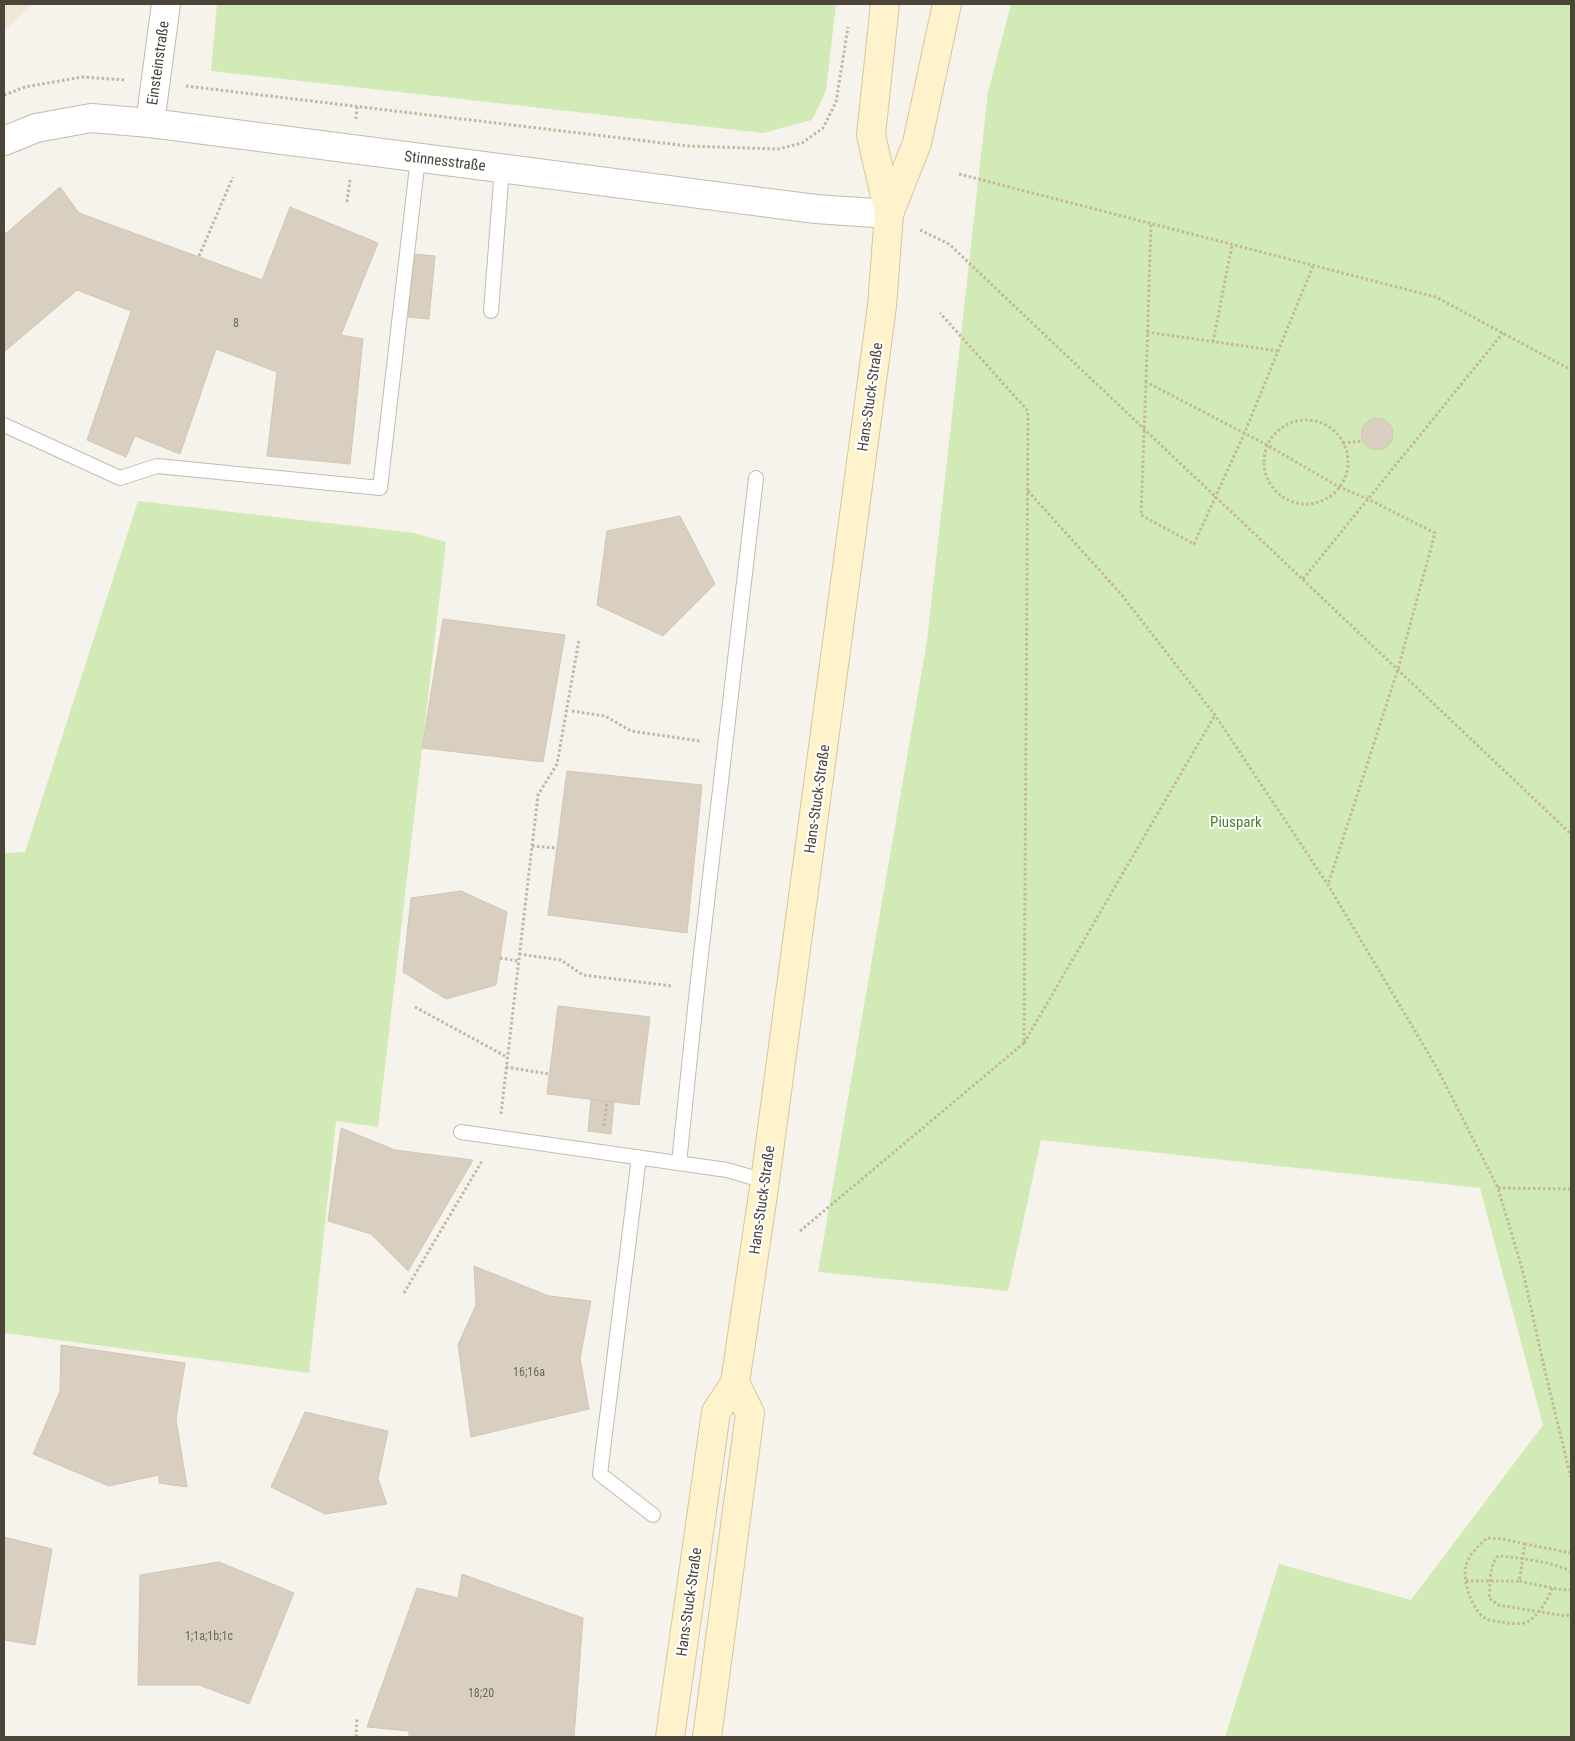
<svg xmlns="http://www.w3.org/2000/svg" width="1575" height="1741" viewBox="0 0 1575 1741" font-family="'Roboto Condensed',sans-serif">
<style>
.education{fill:#efe8d6}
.green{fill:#d2eab5}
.building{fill:#d8cfc1;stroke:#d3c7b4}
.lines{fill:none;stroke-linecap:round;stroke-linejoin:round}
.lane-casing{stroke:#c2bbae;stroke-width:16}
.street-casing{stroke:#c2bbae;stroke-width:30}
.secondary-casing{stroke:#d6c79b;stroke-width:30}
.path{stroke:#c4b79f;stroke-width:3;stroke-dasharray:2.5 2.5;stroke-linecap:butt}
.lane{stroke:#fff;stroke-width:14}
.street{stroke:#fff;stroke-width:28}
.secondary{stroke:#fff3cd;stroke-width:28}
.labels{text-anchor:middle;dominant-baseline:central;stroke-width:4;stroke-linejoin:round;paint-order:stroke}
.number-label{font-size:12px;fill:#6e675b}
.street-label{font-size:15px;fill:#4b4439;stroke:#fff}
.park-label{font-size:15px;fill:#4a7f2a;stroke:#fff}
</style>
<rect width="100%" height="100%" fill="#f6f3ec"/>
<!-- education -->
<path class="education" d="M4,4h29l-29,27z"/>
<!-- green -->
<path class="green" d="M217,4h619l-10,87 -14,29 -49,13 -552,-62z
M1011,4h560v1733h-346l54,-173 132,36 132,-175 -63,-237 -439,-48 -33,151 -190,-19 109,-631 61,-549z
M138,501l276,32 32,9 -68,585 -42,-6 -27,252 -305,-40v-480l21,-1z"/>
<!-- building -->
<path class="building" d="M60,187l19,26 183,67 28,-73 88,36 -37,92 22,4 -13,125 -83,-8 10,-84 -61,-23 -36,105 -45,-18 -9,21 -39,-17 44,-129 -54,-21 -73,62v-117z
M414,254l21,2 -6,63 -21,-2z
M1361 434a16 16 0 1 1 32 0a16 16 0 1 1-32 0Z
M680,516l35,68 -52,52 -66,-31 10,-74z
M443,619l122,16 -22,127 -121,-14z
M567,771l135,14 -15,148 -139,-18z
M461,891l46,21 -11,73 -50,14 -43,-27 8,-74z
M558,1006l92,11 -11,88 -92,-11z
M591,1100l23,2 -3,32 -23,-3z
M341,1128l54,22 78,10 -65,111 -37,-37 -43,-13z
M474,1266l75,30 42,5 -11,57 9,51 -118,28 -13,-92 18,-40z
M61,1345l124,18 -9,56 11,68 -28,-4v-8l-50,11 -76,-32 27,-63z
M305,1412l83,19 -10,48 9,25 -62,10 -54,-27z
M4,1537l48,12 -17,96 -31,-5z
M219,1562l75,31 -45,111 -50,-19h-61l2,-110z
M462,1574l121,44 -9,119h-165v-6l-42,-4 50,-139 41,10z"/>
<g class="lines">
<defs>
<path id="lane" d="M491,311l11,-143
M4,425l116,53 37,-12 223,22 38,-330
M461,1132l266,38 38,11
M639,1157l-39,317 53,41
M679,1163l18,-174 59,-511"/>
<path id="street" d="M150,123l16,-119
M4,141l32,-13 55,-10 59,5 666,86 73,5"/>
<path id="secondary" d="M889,214l28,-71 30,-139
M670,1737l46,-325 19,-29 30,-202 117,-875 7,-92 -18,-79 14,-131
M707,1737l43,-324 -15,-30"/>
</defs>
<!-- lane casing -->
<use href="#lane" class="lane-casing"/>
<!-- street casing -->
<use href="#street" class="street-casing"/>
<!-- secondary casing -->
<use href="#secondary" class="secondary-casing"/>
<!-- path -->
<path class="path" d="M186,86l502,60 90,3 24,-6 21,-15 13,-26 12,-75
M4,95l21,-8 57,-10 43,3
M356,119l1,-12
M959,174l477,123 135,73
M347,202l3,-22
M920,230l29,14 622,590
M199,256l34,-79
M1313,266l-69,168 -50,110 -53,-29 5,-133 121,63 72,42 29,12 67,34 -37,136 -70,216
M1147,332l131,19
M1213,342l19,-97
M1146,382l5,-158
M1264 462a42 42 0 1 1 84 0a42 42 0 1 1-84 0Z
M1343,443l20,-2
M1028,491l93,103 94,121 113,170 109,183 61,120 25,84 22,99 26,107
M1303,579l200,-246
M572,711l33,5 26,15 69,10
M532,846l25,2
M519,954l42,6 22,15 89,11
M500,958l18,3
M415,1007l92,50
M1024,1043l191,-328
M506,1067l43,7
M501,1114l37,-319 19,-31 22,-124
M604,1126l3,-25
M1498,1188l73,1
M800,1231l224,-188 4,-632 -88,-98
M404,1293l78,-132
M1525,1544l-22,-5 -16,-1c-8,7 -19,17 -21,28 -4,14 6,44 19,52 4,3 11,3 15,4 8,1 20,3 27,0 11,-5 22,-24 25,-34
M1571,1553l-46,-9c-3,13 -3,24 -6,37l38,8 14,1
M1571,1572c-12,-9 -56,-15 -73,-16 -10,11 -7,28 -9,42l9,7 68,11 5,-2
M1466,1581h53
M356,1737l1,-18"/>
<!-- lane -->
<use href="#lane" class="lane"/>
<!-- street -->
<use href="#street" class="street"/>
<!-- secondary -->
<use href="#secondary" class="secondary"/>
</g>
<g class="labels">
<!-- number labels -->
<g class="number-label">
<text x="236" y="323">8</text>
<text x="529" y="1372">16;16a</text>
<text x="209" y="1636">1;1a;1b;1c</text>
<text x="481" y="1693">18;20</text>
</g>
<!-- street labels -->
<g class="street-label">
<text transform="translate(158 63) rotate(-82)">Einsteinstraße</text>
<text transform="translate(445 161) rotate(7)">Stinnesstraße</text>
<text transform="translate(870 397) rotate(-82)">Hans-Stuck-Straße</text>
<text transform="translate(817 799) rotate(-82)">Hans-Stuck-Straße</text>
<text transform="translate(762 1200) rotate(-82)">Hans-Stuck-Straße</text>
<text transform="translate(689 1602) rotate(-82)">Hans-Stuck-Straße</text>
</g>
<!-- park labels -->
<g class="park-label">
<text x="1236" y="822">Piuspark</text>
</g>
</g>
<!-- border -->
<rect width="1575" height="1741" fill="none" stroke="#4b4439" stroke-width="10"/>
</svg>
